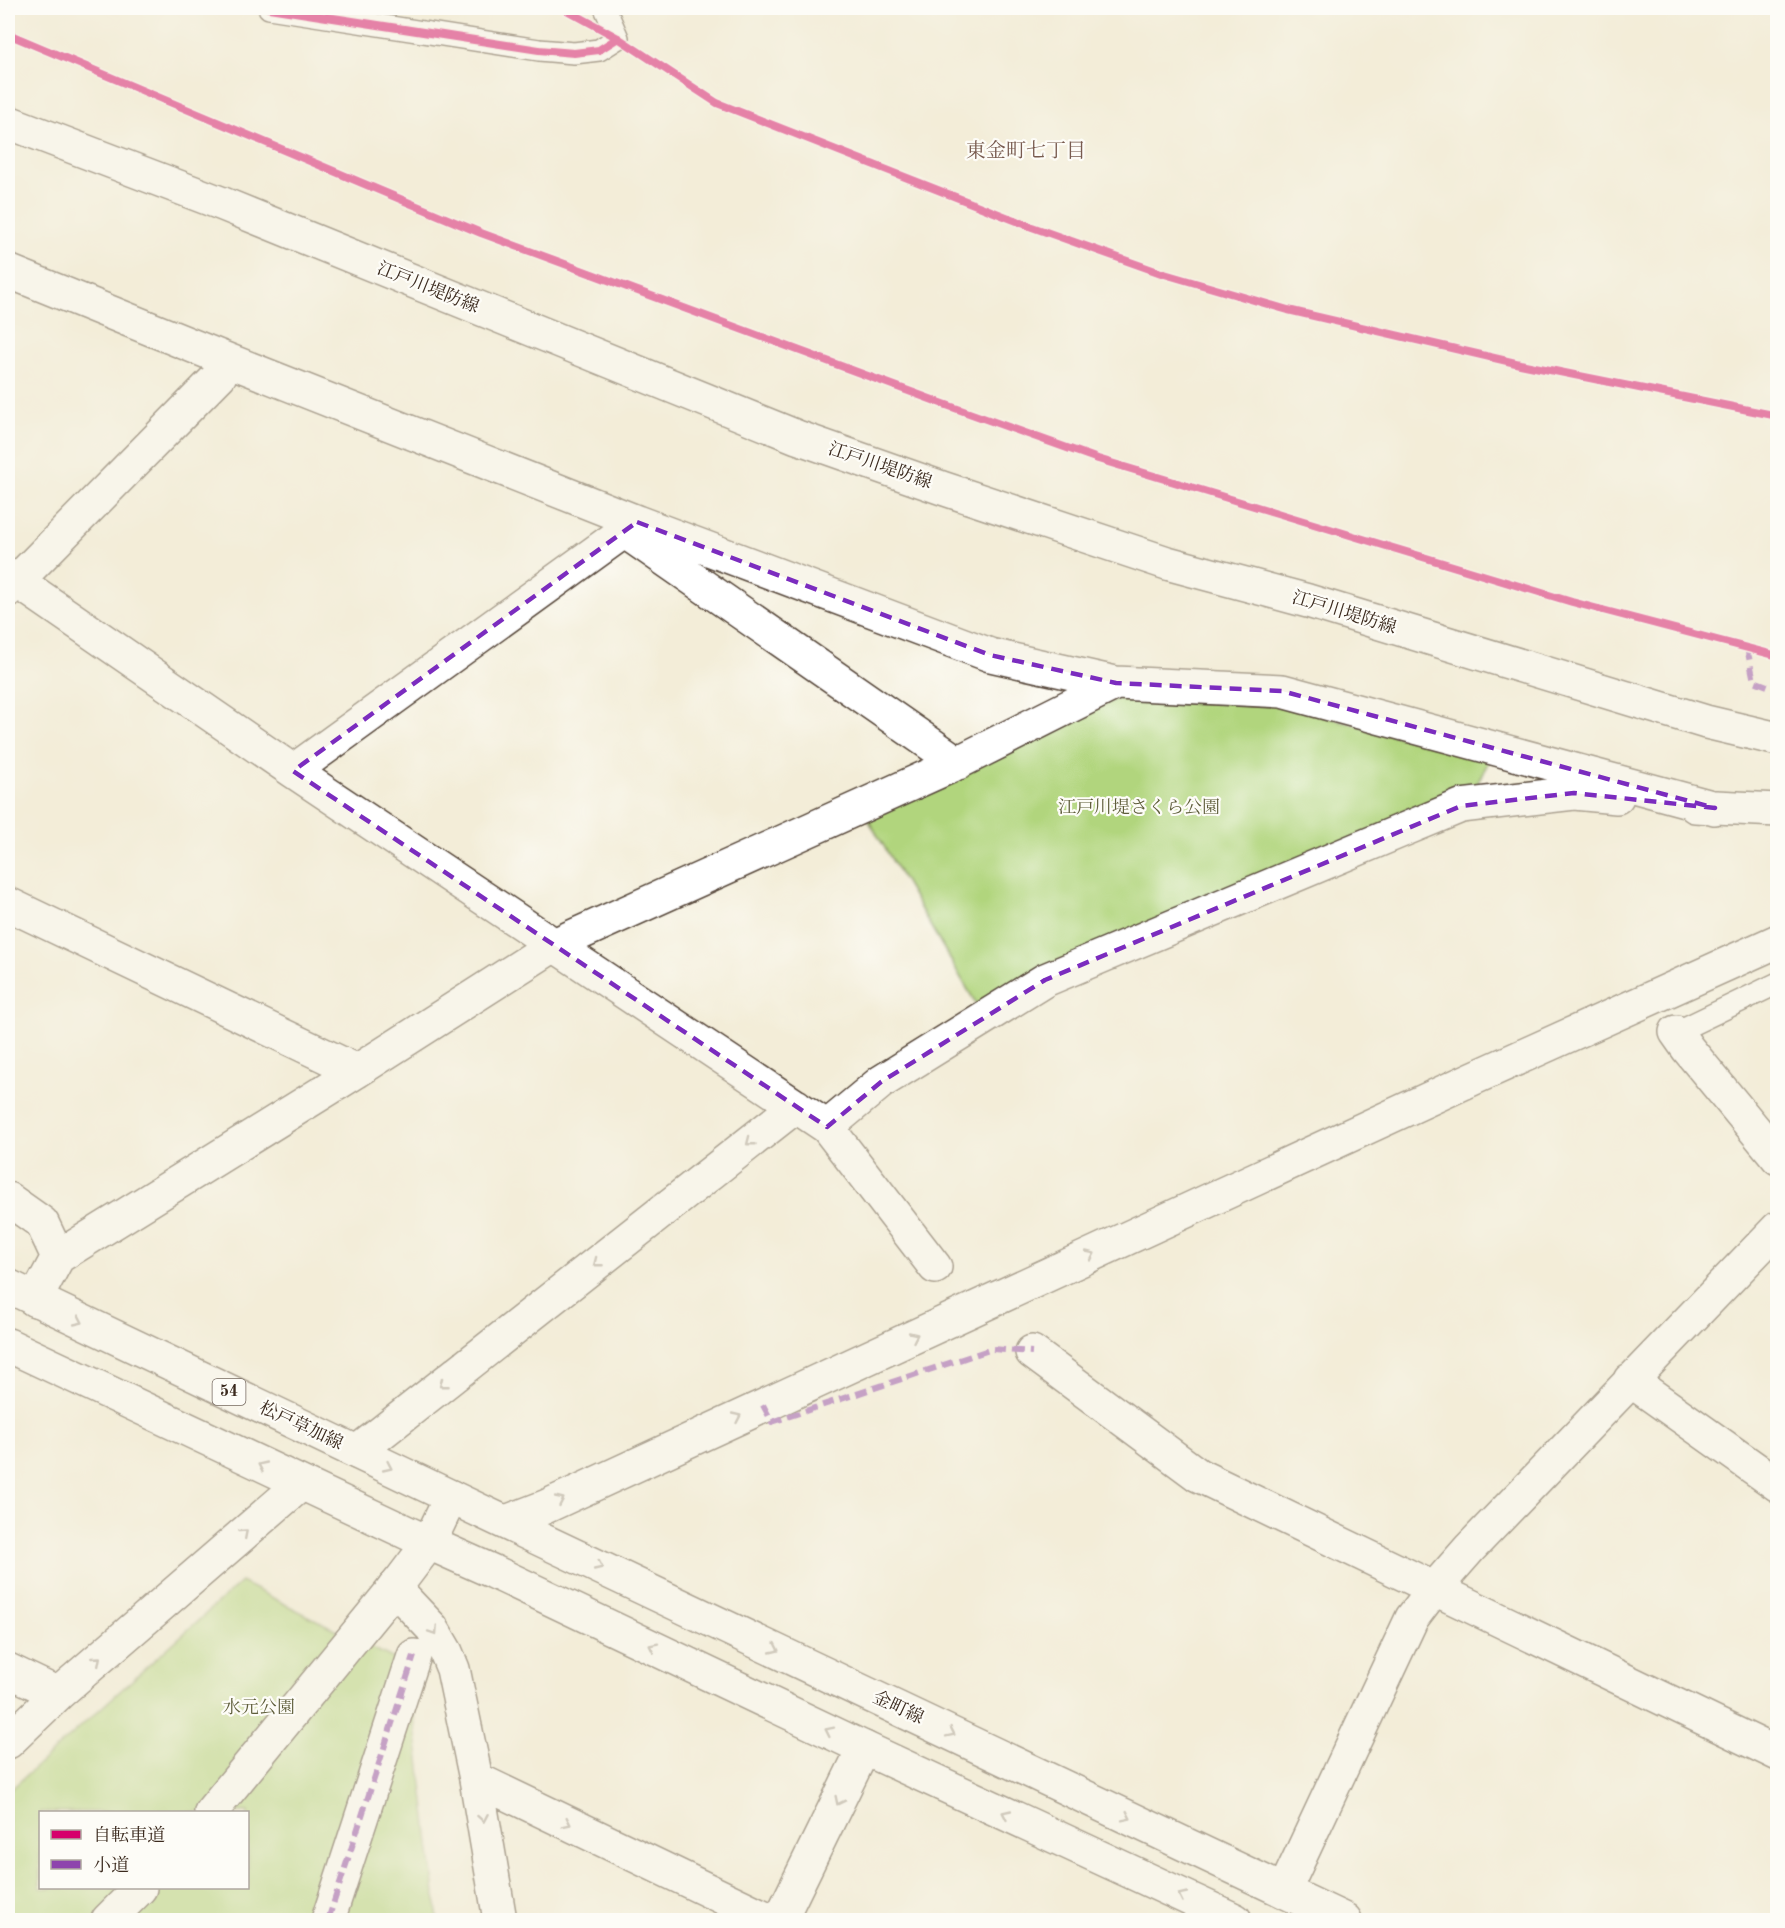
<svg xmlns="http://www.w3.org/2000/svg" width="1785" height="1928" viewBox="0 0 1785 1928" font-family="'Old Standard TT','Noto Serif JP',serif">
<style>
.green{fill:#b1d57d;stroke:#76804e;stroke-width:1.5;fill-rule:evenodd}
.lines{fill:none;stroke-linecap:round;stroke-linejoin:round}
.lane-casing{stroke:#57473a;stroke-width:24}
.street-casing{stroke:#57473a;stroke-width:36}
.secondary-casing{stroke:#57473a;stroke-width:36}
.primary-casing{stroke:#57473a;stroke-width:36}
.lane{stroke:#fff;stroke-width:21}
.street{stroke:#fff;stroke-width:33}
.secondary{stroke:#fff;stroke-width:33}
.primary{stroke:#fff;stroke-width:33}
.quiet{stroke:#8e44ad;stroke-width:6;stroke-dasharray:12 6;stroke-linecap:butt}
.cycleway-casing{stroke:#fdfcf7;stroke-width:11}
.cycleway{stroke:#d6006c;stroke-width:8}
.oneway{stroke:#a79f9a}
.marked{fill:none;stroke:#7b2cbf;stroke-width:4.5;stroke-dasharray:12 8;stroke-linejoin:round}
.labels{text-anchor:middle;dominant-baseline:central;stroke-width:4.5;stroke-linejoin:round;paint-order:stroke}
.shield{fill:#fdfcf7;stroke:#75695f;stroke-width:1.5}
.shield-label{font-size:16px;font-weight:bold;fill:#3b2a1e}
.street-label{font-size:18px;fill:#3b2a1e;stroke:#fdfcf7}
.park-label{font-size:18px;fill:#5e5d3a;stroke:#fdfcf7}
.neighbourhood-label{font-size:20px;fill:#785b4f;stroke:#fdfcf7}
</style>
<rect width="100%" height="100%" fill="#fdfcf7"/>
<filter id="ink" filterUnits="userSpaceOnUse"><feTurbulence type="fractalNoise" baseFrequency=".0167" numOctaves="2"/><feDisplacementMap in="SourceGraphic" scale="12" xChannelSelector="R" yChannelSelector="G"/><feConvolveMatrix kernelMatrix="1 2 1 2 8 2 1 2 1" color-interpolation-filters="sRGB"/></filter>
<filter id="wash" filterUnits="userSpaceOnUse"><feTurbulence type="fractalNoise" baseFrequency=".008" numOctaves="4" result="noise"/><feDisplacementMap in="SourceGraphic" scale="24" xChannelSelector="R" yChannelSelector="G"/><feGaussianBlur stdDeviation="1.35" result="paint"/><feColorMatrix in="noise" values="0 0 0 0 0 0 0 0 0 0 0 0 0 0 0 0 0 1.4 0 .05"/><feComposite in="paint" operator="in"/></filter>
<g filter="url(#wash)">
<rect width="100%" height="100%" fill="#f3edd8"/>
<!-- green -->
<path class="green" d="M1118,698l151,3 220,60 -13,25 -99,41 -399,180 -113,-193z
M241,1582l167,84 30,254h-430v-128zM40,1812h208v76h-208z"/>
</g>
<g filter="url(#ink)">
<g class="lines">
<defs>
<path id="lane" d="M269,8l270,42 35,3 25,-3 19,-12 -13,-30
M1676,1032l102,-49"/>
<path id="street" d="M8,271l217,88 412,163
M624,531l334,232
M8,576l9,5 276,190 534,356 108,140
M8,590l212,-215 5,-16
M293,771l344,-249 353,133 126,28 166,8 433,117
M1695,806l83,4
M8,904l349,167
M1676,1032l12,17 90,109
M827,1127l54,-45 164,-102 358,-150 58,-24 113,-13 43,4
M8,1199l34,24 16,34
M35,1300l23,-43 299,-186 197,-126 397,-179 165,-83
M1032,1352l166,123 580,279
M1630,1380l148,105
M357,1452l439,-346
M506,1522l39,-15 929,-429 304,-137
M394,1588l38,40 14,24 7,17 23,110 24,141
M8,1670l50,24
M8,1742l50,-48 243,-210
M476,1779l294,141
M1284,1891l128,-273 22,-29 36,-41 308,-320
M328,1920l86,-264
M780,1920l84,-172"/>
<path id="secondary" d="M8,122l215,82 574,233 145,51 225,75 141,38 398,121 72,17
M451,1497l894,423
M429,1543l65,29 370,176 371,172"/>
<path id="primary" d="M8,1286l443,211 -22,46 -28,37 -190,232
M8,1345l421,198
M108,1920l32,-32"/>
</defs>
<!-- lane casing -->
<use href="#lane" class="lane-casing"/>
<!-- street casing -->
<use href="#street" class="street-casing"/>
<!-- secondary casing -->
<use href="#secondary" class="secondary-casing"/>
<!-- primary casing -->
<use href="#primary" class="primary-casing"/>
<!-- lane -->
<use href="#lane" class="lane"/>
<!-- street -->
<use href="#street" class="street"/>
<!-- secondary -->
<use href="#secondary" class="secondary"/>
<!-- primary -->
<use href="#primary" class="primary"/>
<!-- quiet -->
<path class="quiet" d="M1747,648l7,33 24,9
M763,1405l9,17 220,-73 40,3
M328,1920l86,-264"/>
<defs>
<path id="cycleway" d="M269,8l270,42 35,3 25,-3 19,-12
M563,8l55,30 99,65 315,124 129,46 127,37 232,54 258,52
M8,34l473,199 460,170 157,56 189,57 285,86 206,54"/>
</defs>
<!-- cycleway casing -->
<use href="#cycleway" class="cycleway-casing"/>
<!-- cycleway -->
<use href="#cycleway" class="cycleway"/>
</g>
<!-- one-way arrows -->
<defs><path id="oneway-chevron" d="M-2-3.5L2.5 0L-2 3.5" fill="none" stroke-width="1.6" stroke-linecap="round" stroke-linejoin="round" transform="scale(1.5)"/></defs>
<g class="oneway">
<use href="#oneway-chevron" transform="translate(750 1142) rotate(142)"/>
<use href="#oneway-chevron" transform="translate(1091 1255) rotate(-25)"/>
<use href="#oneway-chevron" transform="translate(597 1263) rotate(142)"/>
<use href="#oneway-chevron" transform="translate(79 1321) rotate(25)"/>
<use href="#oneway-chevron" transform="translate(914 1336) rotate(-25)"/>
<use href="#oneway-chevron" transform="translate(443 1384) rotate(142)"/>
<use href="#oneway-chevron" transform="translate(737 1417) rotate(-25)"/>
<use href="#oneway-chevron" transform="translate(262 1466) rotate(-155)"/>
<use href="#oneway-chevron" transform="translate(388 1467) rotate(25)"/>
<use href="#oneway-chevron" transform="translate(560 1500) rotate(-25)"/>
<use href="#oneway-chevron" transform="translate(244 1533) rotate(-41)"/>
<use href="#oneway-chevron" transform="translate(599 1566) rotate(25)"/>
<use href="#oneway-chevron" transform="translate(434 1631) rotate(56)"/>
<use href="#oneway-chevron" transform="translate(653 1647) rotate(-154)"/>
<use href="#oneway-chevron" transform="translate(775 1649) rotate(25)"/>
<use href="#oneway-chevron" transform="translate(97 1660) rotate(-41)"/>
<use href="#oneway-chevron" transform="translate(829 1731) rotate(-154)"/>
<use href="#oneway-chevron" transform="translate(951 1733) rotate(26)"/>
<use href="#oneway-chevron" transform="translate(839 1801) rotate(116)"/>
<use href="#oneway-chevron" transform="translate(1006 1814) rotate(-155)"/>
<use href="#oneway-chevron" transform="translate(1127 1817) rotate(26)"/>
<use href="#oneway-chevron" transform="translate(483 1818) rotate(80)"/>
<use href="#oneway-chevron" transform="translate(567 1823) rotate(26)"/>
<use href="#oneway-chevron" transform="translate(1182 1896) rotate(-155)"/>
</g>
</g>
<!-- marked area -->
<path d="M0 0H1785V1928H0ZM637,522l353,133 126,28 166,8 433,117 -141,-15 -113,13 -416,174 -164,102 -54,45 -534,-356z" fill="#f3edd8" fill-opacity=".55" fill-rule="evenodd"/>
<path class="marked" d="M637,522l353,133 126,28 166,8 433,117 -141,-15 -113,13 -416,174 -164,102 -54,45 -534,-356z"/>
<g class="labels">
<!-- shield labels -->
<rect class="shield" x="212.5" y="1379" width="33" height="26" rx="4.5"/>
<g class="shield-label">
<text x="229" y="1392">54</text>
</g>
<!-- street labels -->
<g class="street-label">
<text transform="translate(428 288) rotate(22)">江戸川堤防線</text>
<text transform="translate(880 466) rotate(19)">江戸川堤防線</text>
<text transform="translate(1344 613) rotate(17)">江戸川堤防線</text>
<text transform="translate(301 1426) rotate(25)">松戸草加線</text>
<text transform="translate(898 1708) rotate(25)">金町線</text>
</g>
<!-- park labels -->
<g class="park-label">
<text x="1139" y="808">江戸川堤さくら公園</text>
<text x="259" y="1708">水元公園</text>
</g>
<!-- neighbourhood labels -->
<g class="neighbourhood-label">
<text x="1026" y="152">東金町七丁目</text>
</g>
</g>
<!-- margin -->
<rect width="1785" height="1928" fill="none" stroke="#fdfcf7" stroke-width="30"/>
<!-- legend -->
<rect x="39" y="1811" width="210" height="78" fill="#fdfcf7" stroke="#afa8a0" stroke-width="1.5"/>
<rect x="51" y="1830" width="30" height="9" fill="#d6006c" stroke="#afa8a0" stroke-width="1.5"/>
<text x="93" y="1841" font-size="18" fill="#3b2a1e">自転車道</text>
<rect x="51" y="1860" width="30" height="9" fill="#8e44ad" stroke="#afa8a0" stroke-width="1.5"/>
<text x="93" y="1871" font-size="18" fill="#3b2a1e">小道</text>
</svg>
